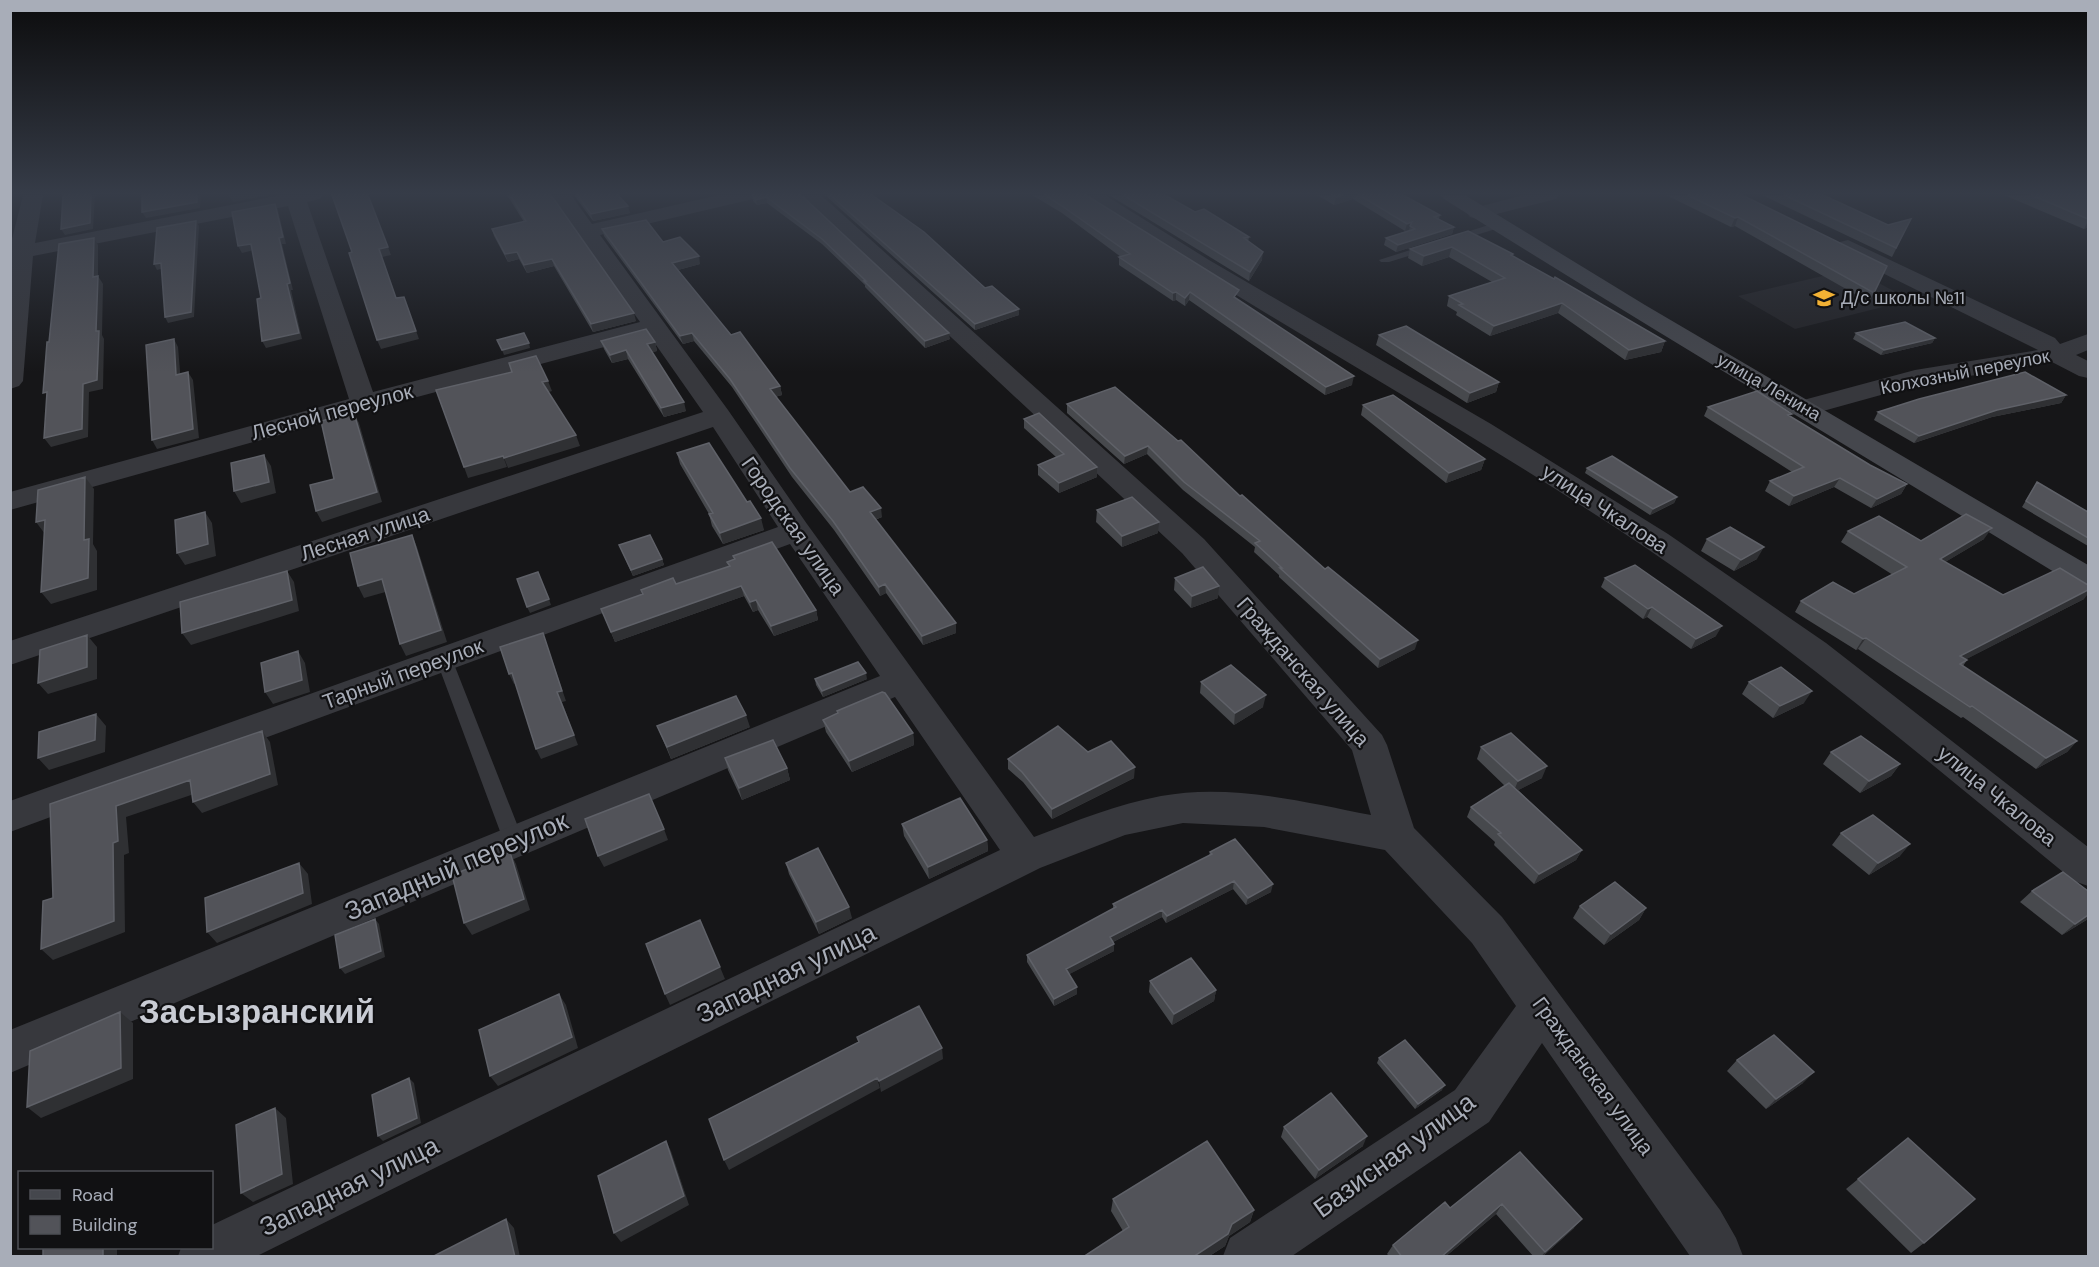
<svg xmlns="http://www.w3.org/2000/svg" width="2099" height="1267" viewBox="0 0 2099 1267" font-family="'DM Sans',sans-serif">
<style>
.built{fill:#222225}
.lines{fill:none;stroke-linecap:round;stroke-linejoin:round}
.lane{fill:#37383d;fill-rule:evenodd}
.street{fill:#37383d;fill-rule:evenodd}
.secondary{fill:#45474d;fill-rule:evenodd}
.wall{fill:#47494d}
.shaded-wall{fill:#2f3033}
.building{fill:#525359;stroke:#5f6168;stroke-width:1.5}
.labels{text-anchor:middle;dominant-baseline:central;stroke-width:4.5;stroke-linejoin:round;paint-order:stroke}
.far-poi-label{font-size:18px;fill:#a8adb8;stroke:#111113;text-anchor:start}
.far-street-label{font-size:18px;fill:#a8adb8;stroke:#111113}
.street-label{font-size:21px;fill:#a8adb8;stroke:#111113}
.near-street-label{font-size:26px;fill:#a8adb8;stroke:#111113}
.near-district-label{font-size:33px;font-weight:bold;fill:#c9ccd4;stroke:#111113}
</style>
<rect width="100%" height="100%" fill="#161618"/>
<!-- built -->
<path class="built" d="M1852,269l59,31 -116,29 -57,-33z"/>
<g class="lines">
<!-- lane -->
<path class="lane" d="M1498,222l5,3 -1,2 -113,35h-8l-2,-2z
M444,653l6,2 2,4 72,183 -3,6 -7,2 -7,-2 -3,-6 -68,-183 2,-4z"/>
<!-- street -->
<path class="street" d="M23,195h20l-8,48 246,-48h42l-3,4 -13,3 66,190 267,-70 -89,-127h20l21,29 127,-29h37l-3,4 -153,36 128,175 79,114 227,313c42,-16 84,-33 127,-41 69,-13 143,6 210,19l-19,-65 -170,-197 -383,-358h22l383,344 178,196 5,10 27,83 88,89 218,293 16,28 7,18h-53l-148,-213 -53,79 -197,134h-69l7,-18 225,-148 61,-84 -44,-63 -87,-93 -121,-23 -81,-4 -58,12 -85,33 -783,388h-79l3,-8h31v-23l788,-375 -105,-153 -885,376v-43l870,-354 -90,-132 -780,288v-31l768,-274 -65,-100 -703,238v-24l693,-229 -54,-77 -277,74 -362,101v-18l339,-93 -61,-193 -255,50 -10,125 -4,5 -9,3v-142z
M1081,195h24l104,65 282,164 177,110 158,109 262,204v39l-14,-5c-139,-114 -276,-230 -425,-331 -184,-124 -380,-229 -565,-351z
M1524,195h35l-3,4 -79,20 -7,-2 -3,-4 3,-4z
M1848,240l207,98 5,6 28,-10v16l-12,5 12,6v17l-9,-2 -27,-14 -135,23 -112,31 -9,-2 -4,-6 4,-6 119,-32 123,-20 -198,-98 -3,-5 3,-5z"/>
<!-- secondary -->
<path class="secondary" d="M1441,195h24l180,110 443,260v24l-11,-3c-211,-129 -423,-255 -633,-387z"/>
</g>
<!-- wall -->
<path class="wall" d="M507,195h44l85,126 -43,11 -39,-66 -27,7 -8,-14 -11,3 -14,-26 -2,-7 32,-7z
M574,195h44l12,18 -37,8z
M801,195l149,144 -25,9 -60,-61v-2l-43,-41 -55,-41 -10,2 -4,-4 -1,-5z
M825,195h47l147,120 -44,15z
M1032,195h54l151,104 115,86 -27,10 -136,-95 -4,6 -9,-6 -3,1 -54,-36v-8h2l-59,-44z
M1109,195h56l30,17 54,25 -1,5 14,18 -13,21z
M1317,195h86l37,20 -1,4 15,8 -2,7 -56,18 -12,-7 2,-7 23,-8 -4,1 -52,-32 -19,6z
M1666,195h76l145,71 -18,36 -134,-76 -4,1z
M1762,195h61l65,30 23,-6 -19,38z
M2004,195h84v32l-4,2z
M602,229l61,13 37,22 -22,6 53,65 49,51 2,9 -7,2 75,95 32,25 -7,3 81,113 -33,12 -37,-52 -6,3 -46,-66 -42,-53 -60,-90 -38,-46 -11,3 -79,-108z
M1468,231l45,23 -1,2 153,85 -4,11 -36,8 -67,-47 -68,23 -34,-21 1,-3 -10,-6 2,-10 43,-14 -43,-25 -27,9 -14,-8 2,-9z
M1856,333l79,5 -3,5 -51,12 -28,-16z
M1379,335l120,47 -3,10 -29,11 -91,-58z
M601,341l54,1 2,9 -5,1 34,59 -22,6 -36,-58 -16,4 -8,-14z
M1115,387l125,109 175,153 -37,19 -99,-91v-2l-25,-23 1,-5 -72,-57 -36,-36 -23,10 -57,-51v-9z
M2066,395l-5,8 -69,14 -78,26 -40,-23 4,-8z
M1363,405l122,54 -4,11 -35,13 -85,-68z
M1708,407l82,9 80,49 37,19 -6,10 -30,14 -37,-21 -45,19 -24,-15 5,-10 22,-9 -88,-56z
M1024,419l73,58 -38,16 -21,-18v-10l18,-8 -32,-29z
M677,453l70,49 17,28 -41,14 -11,-18 -3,-12 -29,-50z
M1587,468l90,29 -3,6 -24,12 -65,-42z
M2037,482l51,30v34l-66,-39z
M1097,510l61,23 -36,14 -26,-25z
M1848,531l73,10 63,-2 -39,23 58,33 81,4 -118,60 1,1 -4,6 114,75 -10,11 -31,17 -73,-52 -2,1 -103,-69 -2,1 -61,-38 6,-11 53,-7 39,-19 -52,-33z
M1707,539l50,20 -23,12 -33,-20z
M619,545l43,14 2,6 -31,11z
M733,556l83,54 2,10 -44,16 -16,-26 -5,2 -9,-16 -129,46 -14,-33 42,-14 -2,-5 35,-6 53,-17 -2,-5 7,-3z
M1175,578l43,20 -27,10 -17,-18z
M1605,578l111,58 -25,13 -44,-32 -4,2 -42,-32z
M815,679h52l-44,18 -7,-12z
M1201,682l62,25 -29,18 -34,-32z
M1749,682l55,21 -31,15 -31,-24z
M837,711l76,22 1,12 -62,27 -26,-40 -3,-12 14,-6z
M657,726l93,1 -79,32z
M1481,747l61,31 -24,12 64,60 -6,10 -42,24 -40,-39 1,-3 -28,-25 4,-10 34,-21 -28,-27z
M1088,752l46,26 -82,41 -29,-37 -15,-13v-10z
M1831,752l69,12 -9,12 -31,17 -37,-29z
M725,758l62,10 3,12 -48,20 -14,-30z
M902,824l85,16 1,11 -59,28 -25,-43z
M1841,833l59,23 -31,19 -37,-30z
M1210,852l61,40 -25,13 -13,-16 -67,34 -4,-6 -49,25 1,9 -45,23 8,20 -23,12 -27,-44v-7l86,-46v-5l96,-48z
M786,863l66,55 -33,16 -30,-60z
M2032,891h56v28l-26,16 -42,-33z
M1580,906l66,2 -7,12 -35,25 -31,-27z
M1150,981l66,9 -2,11 -42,24 -23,-33z
M1379,1058l63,32 -27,19 -38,-46z
M1737,1060l66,23 -37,26 -39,-38z
M1284,1127l79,19 -48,33 -34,-42z
M1908,1138l16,105 -13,10 -65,-64z
M1520,1152l54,76 -32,29h-8l-38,-43 -51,43h-55l-3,-3 6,-9 57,-37z
M1113,1199l141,11 -4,12 -21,14 -4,10 -17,11h-125l40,-26 -12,-20z"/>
<!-- shaded-wall -->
<path class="shaded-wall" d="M91,195h6l-2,1 -2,33 -28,6 -4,-6z
M197,195h4l-1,13 -54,10 -4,-6z
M229,195h40l-36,7z
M368,195l23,60 -9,2 18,50 -21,-58z
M1343,195h11l-1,4 -19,6 2,-8z
M766,197l1,6 -10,2 -1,-5z
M275,204l3,6 8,34h-4l11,46h-2l11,49 -36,9 -4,-7 25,-57 -8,-46z
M628,206l2,7 -37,8 -2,-7z
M1738,217l-3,9 -4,1 4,-9z
M196,221l3,5 -5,91 -26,6 -3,-6z
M2088,221v6l-4,2z
M1412,222l-3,8 -4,1 2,-7z
M1454,227l-2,7 -56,18 2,-7z
M94,238l4,7v31l5,8 -1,51 2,4 -1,50 -14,3 -1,45 -37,10 -7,-9 39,-54 13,-53 -3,-54z
M251,244l3,6 -12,3 -4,-7z
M1452,247l-3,10 -27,9 2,-10z
M517,252l2,7 -11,3 -3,-8z
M1263,252l-1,8 -13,21 1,-9z
M699,256l1,8 -26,7 -2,-8z
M552,259l2,7 -27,7 -3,-8z
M161,263l3,5 -7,2 -3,-6z
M1176,292v8l-3,1v-8z
M1190,292l-1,8 -4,6v-8z
M404,297l15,42 -38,10 -4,-9z
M1562,303l-4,10 -68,23 4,-10z
M1019,309v6l-44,15v-6z
M634,313l2,8 -43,11 -2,-8z
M692,333l2,8 -11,3 -3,-8z
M949,333l1,6 -25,9v-7z
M1935,338l-3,5 -51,12 3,-5z
M174,339l4,8 3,36 -5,-8z
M1665,341l-4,11 -36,8 4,-10z
M655,342l2,9 -7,2 -3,-9z
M529,343l1,5 -26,7 -2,-5z
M626,350l2,9 -16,4 -2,-8z
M188,372l5,8 6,58 -42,11 -5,-9z
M1354,376l-2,9 -27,10 1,-8z
M548,381l4,10 -6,2 -4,-11z
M1499,382l-3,10 -29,11 3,-10z
M780,386l2,9 -11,3 -1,-9z
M2066,395l-5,8 -69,14 -78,26 5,-7 78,-26z
M684,402l2,9 -22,6 -3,-9z
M354,413l5,10 23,79 -60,20 -6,-11 61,-19z
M576,435l4,11 -72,22 -4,-10z
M1148,446l-1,8 -23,10 1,-8z
M264,455l7,11 5,27 -35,10 -7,-12z
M503,456l4,11 -39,11 -4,-11z
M1485,459l-4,11 -35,13 3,-10z
M1097,467v10l-38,16v-10z
M85,477l9,12 -1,55 4,7v39l-46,14 -10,-12 43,-52z
M1840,478l-6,9 -45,19 5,-10z
M1907,484l-6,10 -30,14 6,-9z
M1677,497l-3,6 -24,12 3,-6z
M881,508l1,9 -11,4 -1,-9z
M205,512l7,11 4,33 -31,9 -8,-12z
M761,518l3,12 -41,14 -3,-11z
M45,520v14l-9,-12z
M1159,522l-1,11 -36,14v-11z
M1992,528l-8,11 -52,31 8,-11z
M412,535l5,12 30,95 -41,14 -6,-12z
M1764,547l-7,12 -23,12 7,-11z
M662,559l2,6 -31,11 -2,-6z
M287,571l7,11 5,29 -108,34 -9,-12z
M382,579l7,12 -25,7 -6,-12z
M885,584l1,9 -6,3 -1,-9z
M741,586l3,10 -129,46 -4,-10z
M1219,586l-1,12 -27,10 1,-12z
M2088,590v4l-4,5 -133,68 9,-11z
M549,599l2,6 -21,8 -3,-6z
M756,600l2,10 -5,2 -3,-10z
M1652,607l-5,10 -4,2 5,-10z
M816,610l2,10 -44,16 -3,-10z
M956,623v10l-33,12 -1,-9z
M1722,626l-6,10 -25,13 5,-10z
M543,633l23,68 -4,1 16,43 -37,14 -5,-10 21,-57z
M87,635l10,12v32l-49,15 -10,-11z
M1866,638l-8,11 -2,1 7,-11z
M1418,640l-3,9 -37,19 2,-9z
M298,651l7,12 5,29 -37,12 -8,-12z
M512,673l4,10 -2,1 -5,-10z
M866,673l1,6 -44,18 -1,-6z
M1812,691l-8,12 -31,15 7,-12z
M1266,695l-3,12 -29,18 1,-12z
M96,714l10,12 -1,26 -56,18 -11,-12z
M746,715l4,12 -79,32 -4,-12z
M262,731l8,11 8,43 -76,28 -9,-11z
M913,733l1,12 -62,27 -3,-11z
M2077,741l-10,11 -31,17 10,-11z
M1900,764l-9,12 -31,17 9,-12z
M1547,766l-5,12 -29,15 5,-12z
M1135,767l-1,11 -82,41v-10z
M787,768l3,12 -48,20 -3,-12z
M190,780l10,12 -74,25 3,36 -5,2 1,77 -72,28 -12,-11 72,-106 3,-37z
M664,829l4,11 -64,27 -6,-11z
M987,840l1,11 -59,28 -1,-12z
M1910,844l-10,12 -31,19 9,-12z
M1582,850l-6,10 -42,24 5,-10z
M510,852l6,12 14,46 -58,25 -8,-12z
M299,863l9,11 4,30 -95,39 -10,-11z
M1234,881l-1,8 -67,34 1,-7z
M1273,884l-2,8 -25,13 2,-7z
M849,907l3,11 -33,16 -3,-12z
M1646,908l-7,12 -35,25 7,-11z
M1162,910v7l-53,27 1,-7z
M2088,915v4l-26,16 13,-11z
M375,919l4,5 6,33 -40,17 -5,-6z
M1114,944v7l-48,25v-7z
M720,967l5,12 -55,26 -5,-11z
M1077,987v7l-23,12v-7z
M1216,990l-2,11 -42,24 2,-11z
M559,994l7,11 12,43 -80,38 -8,-10z
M120,1012l13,11v56l-92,39 -14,-11z
M942,1048l1,11 -62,33 -2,-11z
M1814,1072l-11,11 -37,26 10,-10z
M409,1078l5,5 7,40 -38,18 -5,-5z
M877,1078l3,10 -151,82 -5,-10z
M1445,1085l-3,5 -27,19 3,-5z
M275,1108l11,10 7,66 -40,18 -12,-9z
M1367,1136l-4,10 -48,33 4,-9z
M666,1141l5,10 18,54 -68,37 -7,-9z
M1502,1204l-6,10 -51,43h-4z
M1254,1210l-4,12 -21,14 -4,10 -17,11h-15l39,-33z
M506,1219l8,9 6,29h-5z
M1582,1219l-8,9 -32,29h-1l4,-5z
M103,1248h14v9h-14z"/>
<!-- building -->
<path class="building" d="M63,195h28l-1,28 -29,6z
M142,195h55v7l-55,10z
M332,195h36l20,52 -9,2 17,49 8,-1 12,34 -39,9 -28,-87 3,-1z
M510,195h41l83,118 -43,11 -39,-65 -28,6 -7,-13 -12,2 -13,-25 34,-8z
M577,195h41l10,11 -37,8z
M752,195h49l148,138 -24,8 -61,-60h2l-44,-42 -56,-42 -10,3z
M830,195h42l52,37 61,56 7,-2 27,23 -44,15z
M1045,195h41l153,95 -5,7 120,79 -28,11 -136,-95 -5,6 -9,-6 -3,1 -54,-36 11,-3 -68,-48z
M1123,195h42l30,17 9,-3 45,28 -5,1 19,14 -13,20z
M1331,195h12l-7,2z
M1359,195h44l37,20 -6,2 20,10 -56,18 -12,-7 29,-9 -5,-3 2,-4 -5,2z
M1687,195h55l145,71 -13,27 -136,-76 -3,1z
M1784,195h39l65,30 23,-6 -15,29z
M2031,195h57v24z
M275,204l8,33 -4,1 11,45 -3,1 12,49 -37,8 -5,-42 4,-1 -10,-54 -13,2 -6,-34z
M646,220l17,22 17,-5 19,19 -27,7 59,72 9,-3 40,54 -10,3 80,103 13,-5 18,21 -11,4 86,111 -34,13 -37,-52 -6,3 -46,-66 -43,-53 -60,-89 -38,-46 -12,3 -78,-107z
M196,221l-5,91 -26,5 -4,-54 -7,1 3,-36z
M1468,231l45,23 -2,1 43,24 1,-2 110,64 -36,9 -67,-47 -68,23 -35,-21 4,-1 -14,-8 56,-18 -53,-31 -28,9 -14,-7z
M94,238l-1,39 5,-1 -2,55h3l-2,49 -14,4 -1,45 -38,9 3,-46 -4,1 4,-51h2l10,-98z
M1905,322l30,16 -51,12 -28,-17z
M1406,326l93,56 -29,11 -91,-58z
M646,329l9,13 -8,2 37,58 -23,6 -35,-58 -16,5 -9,-14z
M524,333l5,10 -27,7 -5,-10z
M174,339l2,36 12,-3 5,57 -41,11 -6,-95z
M536,356l12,25 -6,1 34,53 -72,23 -1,-2 -39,11 -28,-77 76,-18 -3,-9z
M2025,372l41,23 -69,15 -78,26 -41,-24 41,-13z
M1115,387l63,54 3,-1 59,56 2,-1 83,74 3,-2 90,73 -38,19 -100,-91h2l-27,-25 5,-2 -76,-59 -36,-36 -23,10 -58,-52z
M1757,391l35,23 -4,1 82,50 37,19 -30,15 -37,-21 -46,18 -24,-15 34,-14 -96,-60z
M1393,395l92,64 -36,14 -86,-68z
M354,413l23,79 -61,19 -6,-26 24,-6 -13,-58z
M1039,413l58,54 -38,16 -21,-18 26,-11 -40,-35z
M709,443l38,59 3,-1 11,17 -41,15 -11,-19 4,-1 -36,-60z
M264,455l5,27 -35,9 -3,-28z
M1612,456l65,41 -24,12 -66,-41z
M85,477l-1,63 5,-1 -1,39 -47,14 4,-72 -9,2 2,-32z
M2037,482l51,30v26l-62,-37z
M1132,497l27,25 -37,14 -25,-26z
M205,512l3,32 -31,9 -2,-33z
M1966,514l26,14 -52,31 63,36 57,-27 28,17v5l-128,66 7,4 -7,4 117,77 -31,17 -74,-52 -2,1 -104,-69 -3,1 -62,-38 32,-19 21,12 53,-27 -59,-36 31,-15 42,25z
M1730,527l34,20 -23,13 -34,-21z
M412,535l29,95 -41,14 -18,-65 -24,7 -8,-33z
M650,535l12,24 -31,11 -12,-25z
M772,542l44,68 -45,16 -15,-26 -6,2 -9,-16 -130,46 -10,-23 42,-15 -2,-4 32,-12 3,6 54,-18 -3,-4 8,-3 -2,-3z
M1635,565l87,61 -26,13 -44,-32 -4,2 -43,-31z
M1203,567l16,19 -27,10 -17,-18z
M287,571l5,29 -110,33 -2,-31z
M538,572l11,27 -22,8 -10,-28z
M543,633l19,58 -5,1 17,43 -38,14 -24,-76 -3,1 -9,-27z
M87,635v32l-49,16 2,-33z
M298,651l4,29 -37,12 -4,-29z
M858,662l8,11 -44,18 -7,-12z
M1231,665l35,30 -31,18 -34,-31z
M1781,667l31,24 -32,15 -31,-24z
M882,692l3,1 28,40 -64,28 -26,-41 15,-7 -1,-2z
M736,696l10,19 -79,32 -10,-21z
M96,714l-1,26 -57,18 1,-26z
M1058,726l30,26 23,-11 24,26 -83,42 -30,-37 -14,-13z
M262,731l8,43 -77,28 -3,-22 -74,26 2,35 -5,2 1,78 -73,28 2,-48 10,-3 -3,-94z
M1511,733l36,33 -29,15 -37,-34z
M1861,736l39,28 -31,17 -38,-29z
M773,740l14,28 -48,20 -14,-30z
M1509,783l73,67 -43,24 -41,-40 3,-1 -30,-26z
M649,794l15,35 -66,27 -13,-37z
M960,798l27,42 -59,27 -26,-43z
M1873,815l37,29 -32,19 -37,-30z
M1235,839l38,45 -25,14 -14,-17 -67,35 -5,-6 -52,27 4,7 -48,25 11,18 -23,12 -27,-44 89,-48 -3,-3 99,-50 -2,-2z
M818,848l31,59 -33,15 -30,-59z
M510,852l14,47 -60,24 -12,-48z
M299,863l4,30 -96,39 -2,-34z
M2063,872l25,19v24l-13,9 -43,-33z
M1615,882l31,26 -35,26 -31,-28z
M375,919l6,32 -41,17 -5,-33z
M700,920l20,47 -55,27 -19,-50z
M1191,958l25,32 -42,24 -24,-33z
M559,994l13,43 -82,39 -11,-46z
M919,1006l23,42 -63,33 -2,-3 -153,82 -15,-41 150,-77 -2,-5z
M120,1012l1,56 -94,39 3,-56z
M1774,1035l40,37 -38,27 -39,-39z
M1405,1040l40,45 -27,19 -39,-46z
M409,1078l8,40 -39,18 -6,-41z
M1331,1093l36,43 -48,34 -35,-43z
M275,1108l7,66 -41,19 -5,-68z
M1908,1138l67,61 -51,44 -66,-64z
M666,1141l18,55 -70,37 -16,-57z
M1207,1141l47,69 -22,14 -4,10 -35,23h-110l46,-30 -16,-28z
M1520,1152l62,67 -37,33 -43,-48 -61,53h-39l-9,-12 52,-43 5,6z
M506,1219l9,38h-83z
M43,1248h60v9h-60z"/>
<!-- sky -->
<linearGradient id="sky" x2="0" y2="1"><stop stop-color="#0c0c0d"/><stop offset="0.52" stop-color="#363c48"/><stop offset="1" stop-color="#363c48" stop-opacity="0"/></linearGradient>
<rect width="2099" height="372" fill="url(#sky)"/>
<!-- icons -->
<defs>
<symbol id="school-bare" viewBox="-9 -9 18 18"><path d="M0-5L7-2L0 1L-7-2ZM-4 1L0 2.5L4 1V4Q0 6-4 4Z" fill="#f2b134" stroke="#111113" stroke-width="2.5" paint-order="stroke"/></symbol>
</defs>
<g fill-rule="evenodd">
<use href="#school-bare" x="1809" y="283" width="30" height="30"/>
</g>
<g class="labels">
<!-- far-poi labels -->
<g class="far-poi-label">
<text x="1841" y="298">Д/с школы №11</text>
</g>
<!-- far-street labels -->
<g class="far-street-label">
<text transform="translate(1965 372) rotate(-11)">Колхозный переулок</text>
<text transform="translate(1769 387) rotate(30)">улица Ленина</text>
</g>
<!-- street labels -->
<g class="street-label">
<text transform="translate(332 412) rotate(-15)">Лесной переулок</text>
<text transform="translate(1605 509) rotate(33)">улица Чкалова</text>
<text transform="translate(793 526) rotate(55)">Городская улица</text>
<text transform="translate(365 534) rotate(-18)">Лесная улица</text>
<text transform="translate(1303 672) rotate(49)">Гражданская улица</text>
<text transform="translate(403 674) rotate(-20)">Тарный переулок</text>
<text transform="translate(1997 796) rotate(39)">улица Чкалова</text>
<text transform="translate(1593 1076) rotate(54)">Гражданская улица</text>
</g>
<!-- near-street labels -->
<g class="near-street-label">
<text transform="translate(456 866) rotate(-23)">Западный переулок</text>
<text transform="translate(786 973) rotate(-26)">Западная улица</text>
<text transform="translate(1394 1155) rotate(-36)">Базисная улица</text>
<text transform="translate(349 1186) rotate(-26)">Западная улица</text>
</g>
<!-- near-district labels -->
<g class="near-district-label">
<text x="257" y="1011">Засызранский</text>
</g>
</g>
<!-- border -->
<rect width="2099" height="1267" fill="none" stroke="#a8adb8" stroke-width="24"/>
<!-- legend -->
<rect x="18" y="1171" width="195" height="78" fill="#111113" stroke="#4d4f55" stroke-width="1.5"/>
<rect x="30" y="1190" width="30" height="9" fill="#45474d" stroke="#4d4f55" stroke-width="1.5"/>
<text x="72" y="1201" font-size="18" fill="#a8adb8">Road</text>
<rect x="30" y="1216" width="30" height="18" fill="#525359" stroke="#4d4f55" stroke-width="1.5"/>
<text x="72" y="1231" font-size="18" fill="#a8adb8">Building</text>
</svg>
